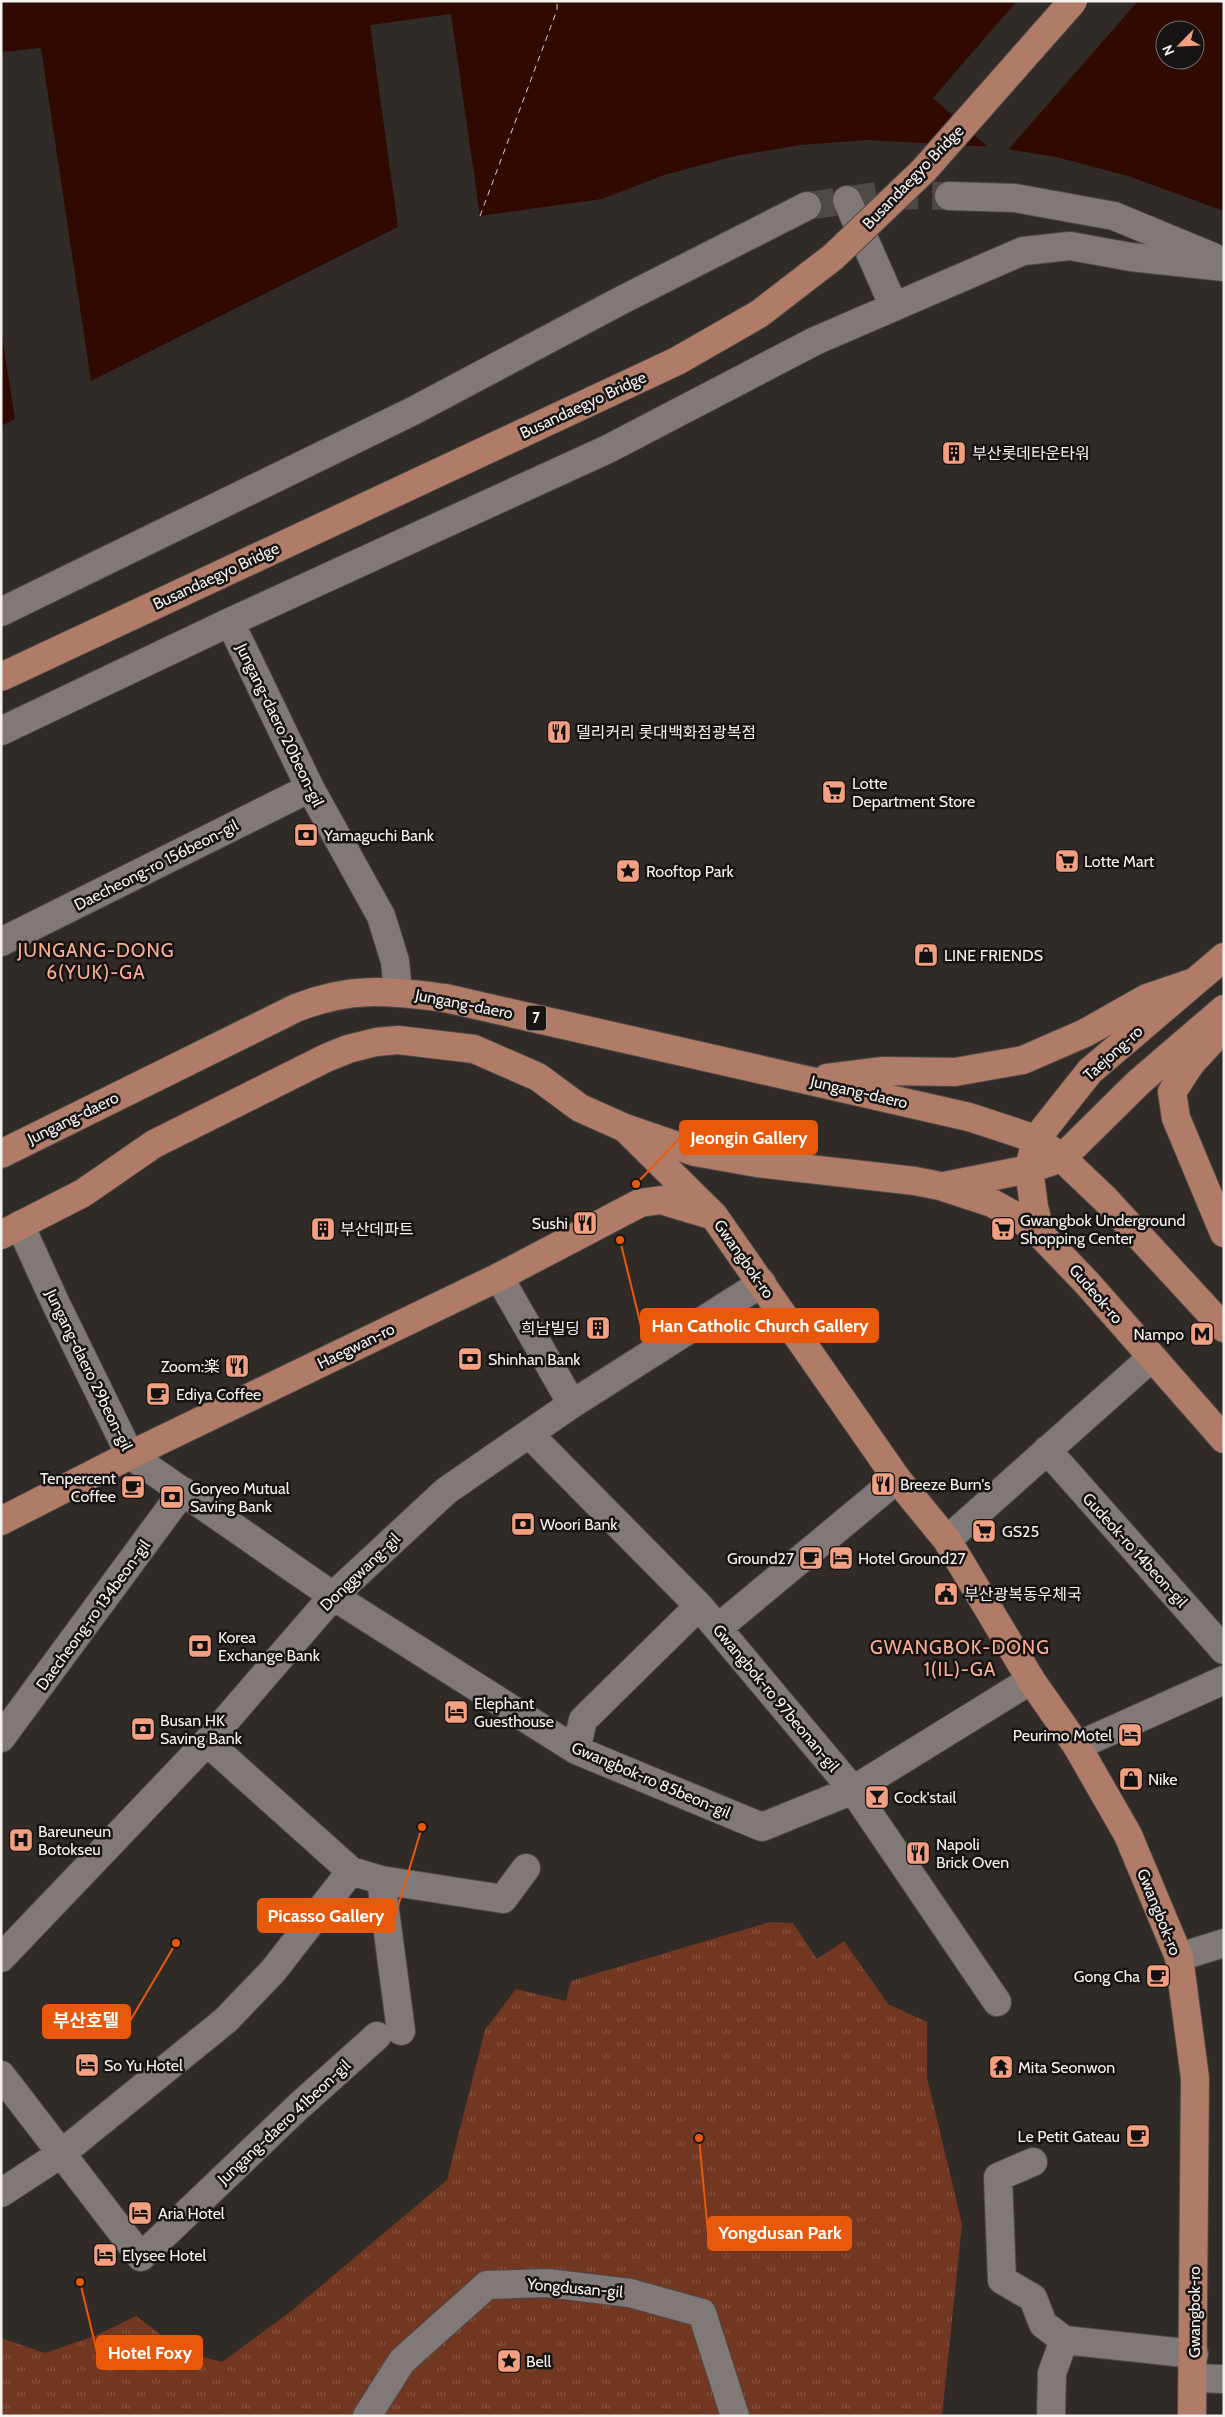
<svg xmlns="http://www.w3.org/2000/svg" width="1225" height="2417" viewBox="0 0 1225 2417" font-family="Cabin,'Noto Sans KR',sans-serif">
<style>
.park{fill:url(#park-tufts)}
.water{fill:#300a00;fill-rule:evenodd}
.pier{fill:#312b28}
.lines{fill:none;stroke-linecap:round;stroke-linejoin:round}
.ferry{stroke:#f3c6b5;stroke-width:1;stroke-dasharray:6 5;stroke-linecap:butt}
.minor-tunnel{stroke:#4f4946;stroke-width:28;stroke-dasharray:28 14;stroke-linecap:butt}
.minor-casing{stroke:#4e4947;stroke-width:30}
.major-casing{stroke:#4e4947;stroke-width:30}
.minor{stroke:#817977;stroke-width:28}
.major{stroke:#b07b67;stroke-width:28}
.major-bridge-casing{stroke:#4e4947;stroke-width:30;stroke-linecap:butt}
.major-bridge{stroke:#b07b67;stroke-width:28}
.labels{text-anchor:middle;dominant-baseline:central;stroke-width:5;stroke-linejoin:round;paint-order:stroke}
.shield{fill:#171413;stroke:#b3afae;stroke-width:1}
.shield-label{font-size:15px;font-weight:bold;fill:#f6f2f0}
.street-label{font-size:16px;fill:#f6f2f0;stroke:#171413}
.poi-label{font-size:16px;fill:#f6f2f0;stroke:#171413;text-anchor:start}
.quarter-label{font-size:19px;letter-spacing:1px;fill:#faad90;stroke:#171413}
.leader{fill:none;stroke:#e8590c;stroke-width:2}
.callout-dot{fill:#e8590c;stroke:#171413;stroke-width:2}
.callout{fill:#e8590c;stroke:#e8590c;stroke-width:2}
.callout-label{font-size:18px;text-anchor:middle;font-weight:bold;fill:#fff}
</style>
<defs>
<pattern id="park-tufts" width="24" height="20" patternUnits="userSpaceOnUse" patternTransform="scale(1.25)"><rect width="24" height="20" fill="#713721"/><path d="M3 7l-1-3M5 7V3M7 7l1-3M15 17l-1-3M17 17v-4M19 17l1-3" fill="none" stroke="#865442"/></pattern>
</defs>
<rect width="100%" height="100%" fill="#312b28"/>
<!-- park -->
<path class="park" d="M770,1922l23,1 24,36 27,-18 44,63 39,18v56l35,146 -20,192h-941v-78l44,15 52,-18 39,-19 48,36 38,10 68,-50 157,-132 38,-150 31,-41 50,12 5,-20z"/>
<!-- water -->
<path class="water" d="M1,1h1223v210l-96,-35 -72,-19 -61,-10 -128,-7 -67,5 -65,11 -71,19 -62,24 -122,17 -29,-202 -81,11 28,202 -307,154 -50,-333 -40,4zM1165,30h30v30h-30z
M1,330l14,89 -14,7z"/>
<!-- pier -->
<path class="pier" d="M1017,1h121l-131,150 -17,-2 -57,-51z"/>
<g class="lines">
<!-- ferry -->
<path class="ferry" d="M480,216l77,-206v-9"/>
<!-- minor-tunnel -->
<path class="minor-tunnel" d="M807,206l77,-11 65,1"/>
<defs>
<path id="minor" d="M949,196l66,2 99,18 99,41
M847,200l47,107
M1,612l412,-201 207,-110 187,-95
M230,622l80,166 71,128 14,45 3,31
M1,731l229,-109 378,-173 207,-108 208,-90 47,-5 61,11 93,10
M1,942l309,-154
M20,1225l36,79 74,151 203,141 243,154 186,77 91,-37 178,-110
M499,1277l73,127
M530,1435l169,171 154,184 144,212
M1047,1450l177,200
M947,1540l204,-182
M718,1628l179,-149
M1,1738l182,-247
M207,1742l144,129
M1077,1746l147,-66
M576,1750l7,-30 116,-114
M381,1880l20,151
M1179,1957l45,-14
M1,1958l206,-216 126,-146 113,-105 126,-87 190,-121
M1,2075l140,182 158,-151 78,-70
M1033,2162l-35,15 4,103 31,18 10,26 21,16
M1,2193l61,-40 164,-133 47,-49 78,-100 30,9 122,19 23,-31
M1193,2378l31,1
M367,2416l35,-55 85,-76 60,-2 83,10 72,20 33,103
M1051,2416l1,-43 12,-33 130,14"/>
<path id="major" d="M1217,1035l-26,28 -19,29 4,26 48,115
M827,1078l56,-7 72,1 68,-12 62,-27 62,-35 47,-16
M625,1128l89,88 183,263 50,61 84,140 46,66 51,89 51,122 16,121 -3,338
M1,1154l295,-146c55,-22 91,-17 149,-10l524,119 67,22 26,19 43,41 119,129
M944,1186l85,-17 33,-11 77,-76 85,-73
M1,1235l82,-42 71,-49 172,-86 22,-9 28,-7 22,-2 76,9 64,28 42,31 45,20 70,24 62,11 158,18 25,5 52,17 27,15 22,17 47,49 136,155
M1041,1235l-7,-28 -5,-38 7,-30 54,-68 134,-114
M1,1521l129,-66 369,-178 141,-74 21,-3 47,14"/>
</defs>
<!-- minor casing -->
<use href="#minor" class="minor-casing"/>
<!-- major casing -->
<use href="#major" class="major-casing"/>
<!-- minor -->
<use href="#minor" class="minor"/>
<!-- major -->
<use href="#major" class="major"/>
<defs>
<path id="major-bridge" d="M1,677l676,-316 82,-47 74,-57 91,-87 149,-169"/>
</defs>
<!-- major-bridge casing -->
<use href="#major-bridge" class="major-bridge-casing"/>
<!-- major-bridge -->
<use href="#major-bridge" class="major-bridge"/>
</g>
<!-- icons -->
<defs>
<symbol id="building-square" viewBox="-11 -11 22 22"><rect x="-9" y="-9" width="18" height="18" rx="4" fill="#f2a081" stroke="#171413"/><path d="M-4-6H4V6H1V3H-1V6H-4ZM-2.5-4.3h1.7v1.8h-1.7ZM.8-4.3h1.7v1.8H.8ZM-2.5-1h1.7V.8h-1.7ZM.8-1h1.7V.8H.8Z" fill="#111"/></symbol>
<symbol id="restaurant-square" viewBox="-11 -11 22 22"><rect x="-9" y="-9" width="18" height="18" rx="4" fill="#f2a081" stroke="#171413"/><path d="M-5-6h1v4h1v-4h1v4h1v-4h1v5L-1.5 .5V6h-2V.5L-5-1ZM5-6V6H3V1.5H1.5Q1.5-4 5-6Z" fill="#111"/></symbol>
<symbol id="supermarket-square" viewBox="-11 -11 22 22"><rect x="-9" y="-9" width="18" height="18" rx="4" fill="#f2a081" stroke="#171413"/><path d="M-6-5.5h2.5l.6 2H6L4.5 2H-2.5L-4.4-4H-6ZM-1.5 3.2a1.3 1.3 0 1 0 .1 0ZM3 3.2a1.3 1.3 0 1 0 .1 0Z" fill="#111"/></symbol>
<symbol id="bank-square" viewBox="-11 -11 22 22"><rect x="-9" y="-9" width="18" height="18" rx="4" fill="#f2a081" stroke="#171413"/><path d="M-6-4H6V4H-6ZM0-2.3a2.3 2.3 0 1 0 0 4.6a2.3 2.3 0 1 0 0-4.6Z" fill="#111"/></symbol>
<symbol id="sight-square" viewBox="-11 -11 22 22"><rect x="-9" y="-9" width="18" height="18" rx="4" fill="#f2a081" stroke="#171413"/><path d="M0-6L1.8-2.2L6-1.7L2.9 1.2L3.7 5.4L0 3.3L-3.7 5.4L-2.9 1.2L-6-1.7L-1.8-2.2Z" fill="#111"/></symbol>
<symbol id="shop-square" viewBox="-11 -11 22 22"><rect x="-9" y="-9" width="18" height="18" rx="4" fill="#f2a081" stroke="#171413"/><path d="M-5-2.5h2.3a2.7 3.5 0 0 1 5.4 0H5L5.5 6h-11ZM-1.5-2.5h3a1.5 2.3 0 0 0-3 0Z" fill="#111"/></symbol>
<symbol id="metro-square" viewBox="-11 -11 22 22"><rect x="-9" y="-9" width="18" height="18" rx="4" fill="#f2a081" stroke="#171413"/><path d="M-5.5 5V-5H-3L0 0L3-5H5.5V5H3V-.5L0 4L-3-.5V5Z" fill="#111"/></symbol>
<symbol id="cafe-square" viewBox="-11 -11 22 22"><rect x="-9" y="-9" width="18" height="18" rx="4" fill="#f2a081" stroke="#171413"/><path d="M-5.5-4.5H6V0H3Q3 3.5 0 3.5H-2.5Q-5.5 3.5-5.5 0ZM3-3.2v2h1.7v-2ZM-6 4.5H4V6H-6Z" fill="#111"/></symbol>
<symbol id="hotel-square" viewBox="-11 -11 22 22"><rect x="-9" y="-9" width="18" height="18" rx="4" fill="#f2a081" stroke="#171413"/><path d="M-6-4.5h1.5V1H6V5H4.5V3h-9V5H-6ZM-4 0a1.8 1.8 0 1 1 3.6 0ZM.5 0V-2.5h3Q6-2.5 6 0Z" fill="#111"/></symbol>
<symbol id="civic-square" viewBox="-11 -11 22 22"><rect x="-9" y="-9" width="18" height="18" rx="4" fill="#f2a081" stroke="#171413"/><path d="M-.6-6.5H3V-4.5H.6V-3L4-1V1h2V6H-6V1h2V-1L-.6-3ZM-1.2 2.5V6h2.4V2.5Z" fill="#111"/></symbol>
<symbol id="bar-square" viewBox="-11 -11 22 22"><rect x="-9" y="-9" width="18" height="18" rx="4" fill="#f2a081" stroke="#171413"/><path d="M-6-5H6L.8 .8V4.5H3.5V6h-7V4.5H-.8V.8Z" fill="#111"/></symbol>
<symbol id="hospital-square" viewBox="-11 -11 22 22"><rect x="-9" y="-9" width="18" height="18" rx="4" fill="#f2a081" stroke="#171413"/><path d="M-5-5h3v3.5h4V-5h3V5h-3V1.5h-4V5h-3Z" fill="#111"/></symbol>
<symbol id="temple-square" viewBox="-11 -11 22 22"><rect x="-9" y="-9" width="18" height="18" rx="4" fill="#f2a081" stroke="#171413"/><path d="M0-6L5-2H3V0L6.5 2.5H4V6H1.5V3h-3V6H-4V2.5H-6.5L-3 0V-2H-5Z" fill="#111"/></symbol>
</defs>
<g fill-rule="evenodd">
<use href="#building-square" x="940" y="439" width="28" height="28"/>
<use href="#restaurant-square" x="545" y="718" width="28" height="28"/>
<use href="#supermarket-square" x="820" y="778" width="28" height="28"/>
<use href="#bank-square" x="292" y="821" width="28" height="28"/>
<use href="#supermarket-square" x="1053" y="847" width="28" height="28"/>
<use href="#sight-square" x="614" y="857" width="28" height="28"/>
<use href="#shop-square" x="912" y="941" width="28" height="28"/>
<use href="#restaurant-square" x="571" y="1209" width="28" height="28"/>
<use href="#building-square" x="309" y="1215" width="28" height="28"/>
<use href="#supermarket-square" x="989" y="1215" width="28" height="28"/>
<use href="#building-square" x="584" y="1314" width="28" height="28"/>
<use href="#metro-square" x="1188" y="1320" width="28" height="28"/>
<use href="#bank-square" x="456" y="1345" width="28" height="28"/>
<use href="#restaurant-square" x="223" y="1352" width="28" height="28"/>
<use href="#cafe-square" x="144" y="1380" width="28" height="28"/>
<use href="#restaurant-square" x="869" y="1470" width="28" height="28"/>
<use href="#cafe-square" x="119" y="1473" width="28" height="28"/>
<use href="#bank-square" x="158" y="1483" width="28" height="28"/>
<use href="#bank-square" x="509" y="1510" width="28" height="28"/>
<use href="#supermarket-square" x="970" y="1517" width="28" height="28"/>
<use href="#cafe-square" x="797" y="1544" width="28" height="28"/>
<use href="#hotel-square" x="827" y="1544" width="28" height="28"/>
<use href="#civic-square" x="932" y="1580" width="28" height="28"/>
<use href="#bank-square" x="186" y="1632" width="28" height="28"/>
<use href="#hotel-square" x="442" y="1698" width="28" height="28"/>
<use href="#bank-square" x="129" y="1715" width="28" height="28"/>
<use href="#hotel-square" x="1116" y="1721" width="28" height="28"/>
<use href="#shop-square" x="1117" y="1765" width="28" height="28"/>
<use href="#bar-square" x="863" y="1783" width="28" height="28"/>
<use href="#hospital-square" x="7" y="1826" width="28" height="28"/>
<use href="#restaurant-square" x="904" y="1839" width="28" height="28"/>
<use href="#cafe-square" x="1144" y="1962" width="28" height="28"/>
<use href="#hotel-square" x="73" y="2051" width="28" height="28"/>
<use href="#temple-square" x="987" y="2053" width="28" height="28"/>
<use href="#cafe-square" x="1124" y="2122" width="28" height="28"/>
<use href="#hotel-square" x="126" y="2199" width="28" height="28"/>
<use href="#hotel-square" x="91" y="2241" width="28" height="28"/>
<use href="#sight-square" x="495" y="2347" width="28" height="28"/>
</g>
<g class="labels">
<!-- shield labels -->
<rect class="shield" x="526" y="1005.5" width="20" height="25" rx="4"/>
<g class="shield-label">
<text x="536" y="1018">7</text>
</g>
<!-- street labels -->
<g class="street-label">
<text transform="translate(913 177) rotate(-46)">Busandaegyo Bridge</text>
<text transform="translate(583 405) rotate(-25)">Busandaegyo Bridge</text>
<text transform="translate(216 576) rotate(-25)">Busandaegyo Bridge</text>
<text transform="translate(280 725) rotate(64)">Jungang-daero 20beon-gil</text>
<text transform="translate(156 865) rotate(-27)">Daecheong-ro 156beon-gil</text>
<text transform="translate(464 1004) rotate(11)">Jungang-daero</text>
<text transform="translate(1113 1053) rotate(-42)">Taejong-ro</text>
<text transform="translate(859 1092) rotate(13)">Jungang-daero</text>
<text transform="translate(73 1118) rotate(-26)">Jungang-daero</text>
<text transform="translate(744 1259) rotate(55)">Gwangbok-ro</text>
<text transform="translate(1096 1294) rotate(49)">Gudeok-ro</text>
<text transform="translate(356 1346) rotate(-26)">Haegwan-ro</text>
<text transform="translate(89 1370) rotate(64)">Jungang-daero 29beon-gil</text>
<text transform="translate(1135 1550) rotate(48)">Gudeok-ro 14beon-gil</text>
<text transform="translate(360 1572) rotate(-44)">Donggwang-gil</text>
<text transform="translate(93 1615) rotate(-54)">Daecheong-ro 134beon-gil</text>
<text transform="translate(776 1698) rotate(50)">Gwangbok-ro 97beonan-gil</text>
<text transform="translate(651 1780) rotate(23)">Gwangbok-ro 85beon-gil</text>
<text transform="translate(1159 1912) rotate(68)">Gwangbok-ro</text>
<text transform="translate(284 2122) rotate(-43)">Jungang-daero 41beon-gil</text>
<text transform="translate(575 2288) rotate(5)">Yongdusan-gil</text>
<text transform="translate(1194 2312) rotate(-90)">Gwangbok-ro</text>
</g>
<!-- poi labels -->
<g class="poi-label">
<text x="972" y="453">부산롯데타운타워</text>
<text x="576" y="732">델리커리 롯대백화점광복점</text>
<text x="852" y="783">Lotte<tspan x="852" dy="18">Department Store</tspan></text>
<text x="324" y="835">Yamaguchi Bank</text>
<text x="1084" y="861">Lotte Mart</text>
<text x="646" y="871">Rooftop Park</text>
<text x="944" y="955">LINE FRIENDS</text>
<text x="1020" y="1220">Gwangbok Underground<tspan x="1020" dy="18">Shopping Center</tspan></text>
<text x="568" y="1223" text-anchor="end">Sushi</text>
<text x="340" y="1229">부산데파트</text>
<text x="580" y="1328" text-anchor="end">희남빌딩</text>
<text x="1184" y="1334" text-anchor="end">Nampo</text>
<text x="488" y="1359">Shinhan Bank</text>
<text x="220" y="1366" text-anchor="end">Zoom:楽</text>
<text x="176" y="1394">Ediya Coffee</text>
<text x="116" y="1478" text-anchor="end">Tenpercent<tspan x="116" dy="18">Coffee</tspan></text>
<text x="900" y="1484">Breeze Burn's</text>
<text x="190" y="1488">Goryeo Mutual<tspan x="190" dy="18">Saving Bank</tspan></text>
<text x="540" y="1524">Woori Bank</text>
<text x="1002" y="1531">GS25</text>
<text x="794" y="1558" text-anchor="end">Ground27</text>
<text x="858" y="1558">Hotel Ground27</text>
<text x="964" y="1594">부산광복동우체국</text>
<text x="218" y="1637">Korea<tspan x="218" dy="18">Exchange Bank</tspan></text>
<text x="474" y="1703">Elephant<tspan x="474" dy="18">Guesthouse</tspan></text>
<text x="160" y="1720">Busan HK<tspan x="160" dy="18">Saving Bank</tspan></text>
<text x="1112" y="1735" text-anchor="end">Peurimo Motel</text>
<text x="1148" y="1779">Nike</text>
<text x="894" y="1797">Cock'stail</text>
<text x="38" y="1831">Bareuneun<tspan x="38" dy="18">Botokseu</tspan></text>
<text x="936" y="1844">Napoli<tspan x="936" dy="18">Brick Oven</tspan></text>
<text x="1140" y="1976" text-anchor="end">Gong Cha</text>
<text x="104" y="2065">So Yu Hotel</text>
<text x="1018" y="2067">Mita Seonwon</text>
<text x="1120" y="2136" text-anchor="end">Le Petit Gateau</text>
<text x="158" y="2213">Aria Hotel</text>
<text x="122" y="2255">Elysee Hotel</text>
<text x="526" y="2361">Bell</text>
</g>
<!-- quarter labels -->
<g class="quarter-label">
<text x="96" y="950">JUNGANG-DONG<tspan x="96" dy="22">6(YUK)-GA</tspan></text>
<text x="960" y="1647">GWANGBOK-DONG<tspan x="960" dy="22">1(IL)-GA</tspan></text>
</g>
</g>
<!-- callouts -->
<path class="leader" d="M636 1184L680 1138M620 1240L641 1326M422 1827L395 1916M176 1943L130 2021M699 2138L708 2233M80 2282L97 2352"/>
<g class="callout-dot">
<circle cx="636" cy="1184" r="5"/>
<circle cx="620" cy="1240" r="5"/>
<circle cx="422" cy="1827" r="5"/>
<circle cx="176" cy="1943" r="5"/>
<circle cx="699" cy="2138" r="5"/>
<circle cx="80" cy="2282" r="5"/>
</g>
<g class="callout">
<rect x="680" y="1121" width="137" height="33" rx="5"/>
<rect x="641" y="1309" width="237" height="33" rx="5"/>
<rect x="258" y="1899" width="137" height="33" rx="5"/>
<rect x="43" y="2005" width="87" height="33" rx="5"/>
<rect x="708" y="2217" width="143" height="33" rx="5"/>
<rect x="97" y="2336" width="105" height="33" rx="5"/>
</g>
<g class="callout-label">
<text x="749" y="1144">Jeongin Gallery</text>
<text x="760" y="1332">Han Catholic Church Gallery</text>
<text x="326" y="1922">Picasso Gallery</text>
<text x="86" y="2027">부산호텔</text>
<text x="780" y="2239">Yongdusan Park</text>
<text x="150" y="2359">Hotel Foxy</text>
</g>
<!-- border -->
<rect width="1225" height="2417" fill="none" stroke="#f6f2f0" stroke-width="5"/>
<!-- north arrow -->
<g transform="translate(1180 45) rotate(246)"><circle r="24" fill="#171413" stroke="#706d6b"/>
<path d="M0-4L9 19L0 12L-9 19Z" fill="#f2a081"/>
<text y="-8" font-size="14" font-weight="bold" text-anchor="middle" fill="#f6f2f0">N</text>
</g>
</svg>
